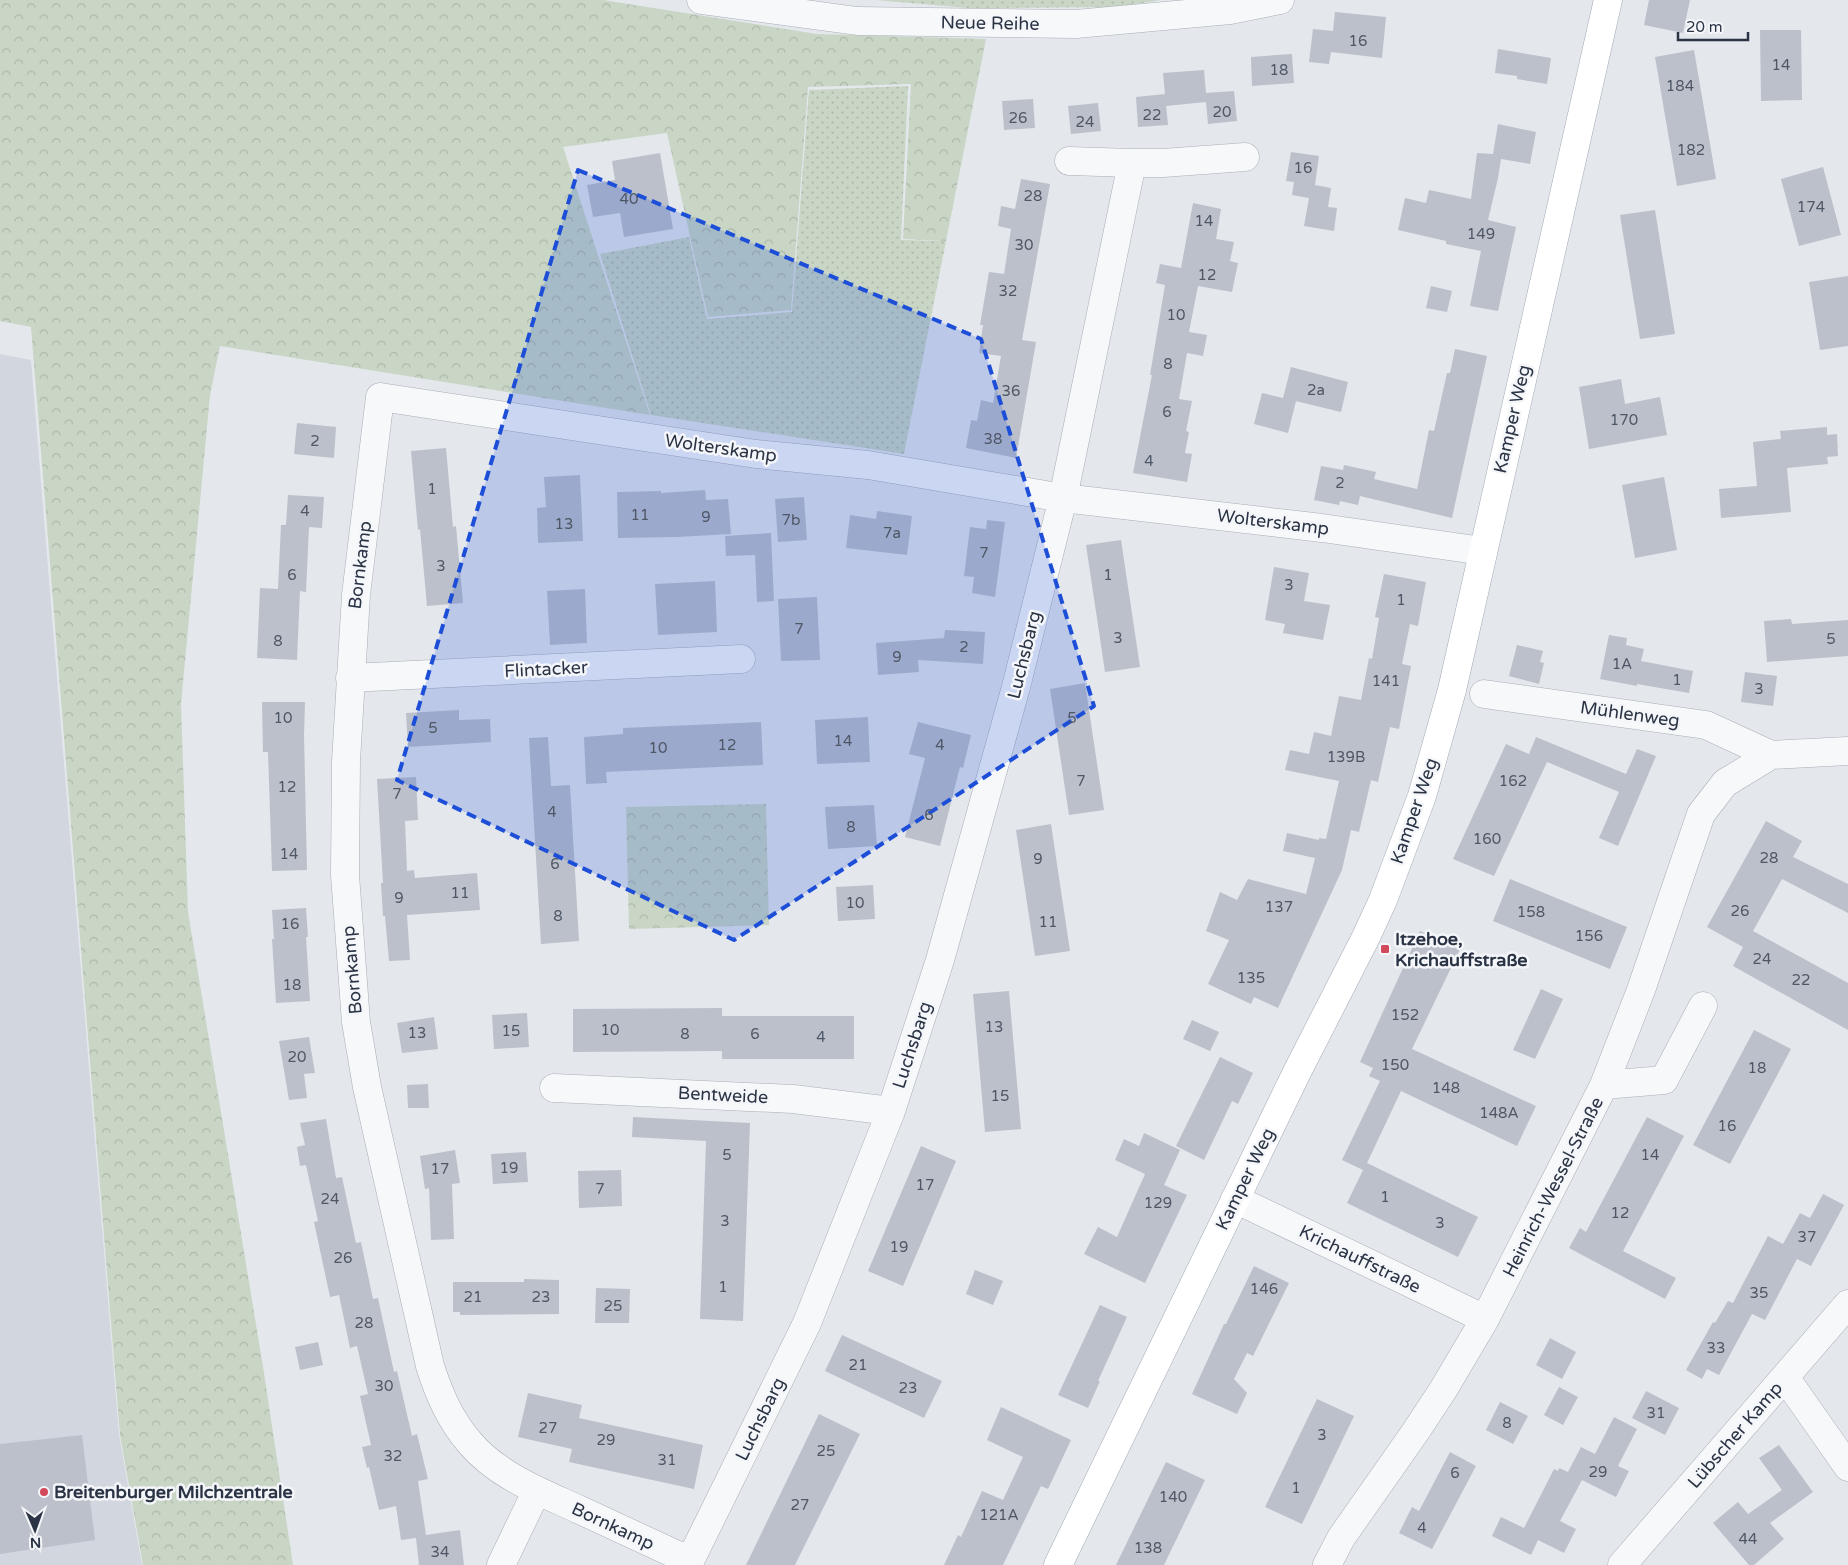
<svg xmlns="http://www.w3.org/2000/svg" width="1848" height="1565" viewBox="0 0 1848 1565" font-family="'Varela Round',sans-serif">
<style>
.built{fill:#d2d6de}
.grass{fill:url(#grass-dots)}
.forest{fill:url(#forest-crowns)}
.building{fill:#bbc0ca}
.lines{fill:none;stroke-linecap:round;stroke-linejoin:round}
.minor-casing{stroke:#a9aeb7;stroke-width:29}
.major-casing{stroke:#a3abb8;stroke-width:29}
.minor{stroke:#f7f8fa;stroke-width:28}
.major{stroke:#fff;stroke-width:28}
.marked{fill:#1d4ed8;fill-opacity:0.2;stroke:#1d4ed8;stroke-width:4;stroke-dasharray:10 6;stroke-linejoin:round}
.poi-dot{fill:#d1495b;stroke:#f4f6f9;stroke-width:2}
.labels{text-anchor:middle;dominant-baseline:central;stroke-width:5;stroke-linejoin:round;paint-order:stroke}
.number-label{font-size:15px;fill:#4f5766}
.street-label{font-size:18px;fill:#2b3445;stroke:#f4f6f9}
.poi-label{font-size:18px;font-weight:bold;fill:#2b3445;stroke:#f4f6f9;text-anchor:start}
</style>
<defs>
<pattern id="grass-dots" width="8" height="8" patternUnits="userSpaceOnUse" patternTransform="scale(1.25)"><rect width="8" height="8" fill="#c9d6c5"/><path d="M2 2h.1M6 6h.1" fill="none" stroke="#adb8ab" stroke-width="1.8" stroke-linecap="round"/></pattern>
<pattern id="forest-crowns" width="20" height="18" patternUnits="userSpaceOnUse" patternTransform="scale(1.25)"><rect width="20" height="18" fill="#c9d6c5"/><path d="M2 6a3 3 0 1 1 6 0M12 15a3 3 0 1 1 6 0" fill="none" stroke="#adb8ab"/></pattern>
</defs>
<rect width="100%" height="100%" fill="#e4e7ec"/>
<!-- built -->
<path class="built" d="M0,354l31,6 88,1075 23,130h-142z"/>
<!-- grass -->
<path class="grass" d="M876,0h284l-41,7 -151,1z
M908,86l-7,154 45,1 -42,213 -253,-39 -51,-161 89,-17 18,82 85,-7 17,-222z"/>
<!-- forest -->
<path class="forest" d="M0,0h603l214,34 169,5 -40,202 -43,-2 8,-155 -103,3 -17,223 -83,7 -41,-184 -104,14 87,268 -430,-69 -10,49 -29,309 7,208 76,461 29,192h-150l-23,-130 -89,-1108 -31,-6z
M766,804l3,121 -140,4 -3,-122z"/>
<!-- building -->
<path class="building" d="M1649,0h41l-7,33 -39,-8z
M1335,12l51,5 -4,41 -51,-6 -2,12 -20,-2 4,-33 20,2z
M1760,30h41l1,70 -41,1z
M1498,49l53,9 -4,26 -30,-5v-3l-22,-3z
M1694,50l22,129 -39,7 -22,-129z
M1292,54l2,29 -42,3 -1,-29z
M1204,70l2,23 28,-2 3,30 -29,3 -2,-22 -40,4 -3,-33z
M1165,94l3,31 -30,2 -2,-30z
M1033,99l2,29 -31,2 -2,-29z
M1098,103l3,28 -30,3 -3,-28z
M1498,124l38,8 -6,32 -29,-5 -3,19 -10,42 28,7 -18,84 -28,-5 11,-55 -35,-7v-3l-48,-11 7,-32 21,5 3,-13 42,9 6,-46 16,1z
M1291,152l28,4 -4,29 16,3 -3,19 9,1 -3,23 -30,-5 5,-28 -17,-3 2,-13 -8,-1z
M660,153l13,76 -49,8 -4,-24 -27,4 -6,-32 28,-5 -3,-19z
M1823,167l18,68 -42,11 -18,-67z
M1021,179l29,5 -28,156 14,2 -20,116 -50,-10 5,-28 6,1 4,-21 12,3 8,-47 -22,-3 4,-28h-3l9,-53 15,2 7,-45 -13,-3 3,-20 14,3z
M1193,203l28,6 -5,30 18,3 -4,19 8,2 -6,29 -34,-6 -9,46 18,3 -4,21 -16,-3 -8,46 13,2 -6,30 3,1 -4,21 7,1 -5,28 -54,-9 19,-98h-2l15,-90 -9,-2 4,-19 21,4z
M1655,210l20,124 -35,5 -20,-124z
M1848,276v70l-28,4 -11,-68z
M1431,286l21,5 -5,21 -21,-4z
M1455,349l32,7 -35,162 -92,-22 -2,9 -18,-4 -1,4 -25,-5 7,-34 22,4 1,-5 32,7 -2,7 43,10 12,-59 5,1 13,-58h3z
M1291,367l57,15 -7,30 -58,-14z
M1621,379l4,25 35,-7 7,38 -78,14 -10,-62z
M1262,393l34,8 -8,32 -34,-9z
M297,423l39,4 -2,31 -40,-4z
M1827,427v8l10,-1 1,22 -11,1 1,7 -41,4 4,44 -70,6 -2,-29 38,-3 -4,-44 28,-3 -1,-8z
M446,448l7,79 3,-1 7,77 -36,3 -7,-77 -2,1 -7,-79z
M580,475l3,66 -45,2 -1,-35 9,-1 -2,-30z
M1664,477l13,73 -42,8 -13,-73z
M705,490l1,10 22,-1 3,35 -54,3 -59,1 -1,-46 44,-1v2z
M288,495l36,2 -2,31 -13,-1 -3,65 -6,-1 -3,69 -40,-2 3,-70 18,1 3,-64h5z
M804,497l3,43 -29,2 -3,-43z
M877,511l35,5 -5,39 -61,-7 4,-33 26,4z
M987,520l18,2 -10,75 -23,-4 2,-16 -10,-1 6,-49 16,2z
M771,533l3,68 -17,1 -2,-47 -29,1 -1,-20z
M1121,540l19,127 -35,5 -19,-127z
M1274,567l35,6 -5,28 26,4 -7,35 -40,-7 2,-9 -20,-4z
M1384,574l42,8 -8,44 -8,-2 -8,40 9,2 -12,63 -9,-2 -12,55 -7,-2 -12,52 -8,-2 -9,40 -64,138 -24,-11 -3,7 -43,-20 21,-44 -23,-9 14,-39 17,8 11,-21 58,15 9,-36 -32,-7 4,-18 32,7v-2l7,1 13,-58 -54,-11 5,-20 19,4 5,-22 17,4 8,-40 22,4 8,-42 3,1 7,-41 -4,-1z
M715,581l2,51 -59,3 -3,-51z
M585,589l2,54 -37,2 -3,-54z
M817,597l3,63 -39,1 -3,-62z
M1791,619l1,5 56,-4v36l-81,6 -3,-41z
M945,630l40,2 -2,32 -65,-4 1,12 -41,3 -2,-32 68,-5z
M1609,635l18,3 -1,7 18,4 -3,12 52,10 -4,22 -52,-9v2l-37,-7z
M1517,645l26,6 -3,11 4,1 -5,21 -30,-8z
M1745,672l32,4 -4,30 -32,-4z
M1085,683l19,127 -35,5 -19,-126z
M262,702h43l-1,33 3,135 -35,1 -4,-119h-5z
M459,710v10l31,-1 1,23 -83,5 -2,-34z
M868,717l2,45 -53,2 -2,-44z
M761,722l2,43 -157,7 1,11 -21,1 -2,-47 39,-3v-6z
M918,722l53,13 -8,33 -3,-1 -20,79 -35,-9 20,-79 -16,-4z
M548,737l3,49 19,-1 9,156 -38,3 -12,-206z
M1536,737l90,37 11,-25 19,7 -38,90 -19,-8 20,-46 -72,-30 -53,114 -41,-17 53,-115 23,10z
M416,777l2,43 -13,1 2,50 7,-1 1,8 62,-5 3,37 -73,5 3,45 -21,1 -4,-45h-2l-2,-33h2l-6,-104z
M874,805l3,41 -49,3 -3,-42z
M1766,821l36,20 -9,16 55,27v29l-66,-34 -29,52 95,52v47l-115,-64 10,-19 -36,-20z
M1051,824l19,127 -35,5 -19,-126z
M1510,879l117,48 -17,42 -117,-48z
M873,885l2,34 -37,2 -2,-34z
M306,908l2,29h-2l4,64 -34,2 -4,-64h2l-2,-29z
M1420,931l40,18 -48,100 124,57 -19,40 -116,-55 -34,72 111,54 -20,40 -111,-54 16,-33 -21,-10 38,-79 -11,-5 4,-8 -13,-6z
M1541,989l22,10 -28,60 -22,-9z
M1009,991l12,138 -36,3 -12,-138z
M722,1008v8h132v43h-132v-8l-149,1v-43z
M527,1013l2,34 -35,2 -2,-34z
M434,1017l4,32 -36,4 -5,-30z
M1192,1020l27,12 -9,19 -27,-12z
M1754,1030l37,19 -61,115 -37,-19z
M309,1037l6,36 -11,1 3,24 -18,2 -10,-59z
M1220,1057l33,16 -15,31 -6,-3 -28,59 -28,-14z
M428,1084l1,24h-21l-1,-23z
M633,1117l117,6 -7,198 -43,-2 6,-178 -74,-4z
M1647,1117l37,19 -61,115 53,27 -11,21 -96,-51 11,-20 6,4z
M326,1119l10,59 6,-1 14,66 5,-1 12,57 5,-1 16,74 3,-1 15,65 5,-2 11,45 -10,2 8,54 34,-5 4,35h-45l-3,-27 -15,2 -5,-34 -17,4 -10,-43 -2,1 -5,-21 9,-2 -11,-49 8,-2 -11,-48 -7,2 -11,-53 -9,2 -16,-75 4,-1 -12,-56 -6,1 -3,-19 8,-2 -5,-22z
M1144,1133l36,17 -16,35 23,10 -42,88 -61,-29 14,-27 19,10 28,-63 -30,-14 9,-21 15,7z
M921,1146l35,15 -53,125 -35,-15z
M455,1150l5,33 -8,1 2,55 -23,1 -2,-52 -4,1 -5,-33z
M526,1152l2,30 -35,2 -2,-30z
M621,1170l1,36 -43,2 -1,-37z
M1823,1194l21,11 -33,61 -14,-7 -32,61 -13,-6 -33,61 -12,-6 -5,10 -16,-9 27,-48 2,1 13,-22 5,2 35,-67 15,8 17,-31 10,5z
M1254,1266l35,17 -36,73 -6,-3 -13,26 13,14 -10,21 -45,-20 32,-70h2z
M975,1270l28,11 -10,24 -27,-11z
M524,1279l35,1v34l-99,1v-3h-7v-30h71z
M596,1288l34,1 -1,34h-34z
M1100,1305l27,12 -29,64h2l-12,27 -30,-13z
M842,1335l100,46 -18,37 -99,-47z
M1550,1338l26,14 -14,27 -26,-14z
M318,1342l5,23 -23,5 -5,-23z
M1559,1387l19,10 -15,28 -19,-10z
M1646,1391l33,17 -14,27 -33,-17z
M528,1393l54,12 -3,13 124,27 -9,44 -125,-27 3,-13 -54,-12z
M1317,1399l37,17 -52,108 -37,-17z
M1500,1402l28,14 -15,28 -27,-14z
M1001,1407l70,33 -23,49 -7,-3 -38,79h-59l14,-30 3,2 21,-46 21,9 20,-43 -36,-17z
M819,1414l41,20 -65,131h-49z
M1614,1417l23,12 -19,37 11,5 -13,26 -34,-17 -22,41 16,8 -12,24 -26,-13 -7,15 -39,-19 9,-19 23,11 30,-59 4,2 1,-3 9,4 13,-25 14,7z
M82,1435l13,105 -95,14v-110z
M1779,1445l34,47 -43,31 14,16 -30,26h-5l-36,-42 25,-21 10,12 34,-24 -23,-32z
M1450,1452l26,14 -44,83 -33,-16 13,-26 7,4z
M1166,1462l39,18 -41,85h-48z"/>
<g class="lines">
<defs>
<path id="minor" d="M701,0l156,21 219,3 154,-14 50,-10
M1069,161l63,2
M350,678l391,-19
M1484,694l222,31 65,30
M1604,1085l60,-5 39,-74
M554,1088l239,11 98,12
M1235,1199l250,120
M1785,1377l63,90
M690,1561c-37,-17 -74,-34 -110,-51 -39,-18 -82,-34 -110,-67 -20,-23 -31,-49 -40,-77l-63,-279 -11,-65 -11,-147 1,-114 10,-166 24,-198 376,57 112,11 195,33 259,30 161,23
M501,1565l36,-75
M688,1565l119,-242 84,-212 49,-151 76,-273 47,-189 69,-335h31l82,-6
M1327,1565l14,-27 75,-107 27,-41 42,-71 119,-234 37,-95 60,-176 24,-31 46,-28 77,-4
M1622,1565l226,-261"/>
<path id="major" d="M1058,1565l239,-493 69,-135 17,-37 39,-104 30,-106 156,-690"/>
</defs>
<!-- minor casing -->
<use href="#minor" class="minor-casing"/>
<!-- major casing -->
<use href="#major" class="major-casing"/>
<!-- minor -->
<use href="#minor" class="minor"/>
<!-- major -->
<use href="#major" class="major"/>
</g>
<!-- marked area -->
<path class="marked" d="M578,170l403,169 113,367 -360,234 -337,-160z"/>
<!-- markers -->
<g class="poi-dot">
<rect x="1380" y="944" width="10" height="10" rx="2.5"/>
<circle cx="44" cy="1492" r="5"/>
</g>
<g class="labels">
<!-- number labels -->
<g class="number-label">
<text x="1358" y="41">16</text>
<text x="1781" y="65">14</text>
<text x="1279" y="70">18</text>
<text x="1680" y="86">184</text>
<text x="1222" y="112">20</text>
<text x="1152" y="115">22</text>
<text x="1018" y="118">26</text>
<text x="1085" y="122">24</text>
<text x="1691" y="150">182</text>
<text x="1303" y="168">16</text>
<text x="1033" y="196">28</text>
<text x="629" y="199">40</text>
<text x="1811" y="207">174</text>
<text x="1204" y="221">14</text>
<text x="1481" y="234">149</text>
<text x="1024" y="245">30</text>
<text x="1207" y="275">12</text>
<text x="1008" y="291">32</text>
<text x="1176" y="315">10</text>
<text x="1168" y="364">8</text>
<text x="1316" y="390">2a</text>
<text x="1011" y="391">36</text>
<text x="1167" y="412">6</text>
<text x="1624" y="420">170</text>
<text x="993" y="439">38</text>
<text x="315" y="441">2</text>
<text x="1149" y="461">4</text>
<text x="1340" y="483">2</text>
<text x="432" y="489">1</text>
<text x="305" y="511">4</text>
<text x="640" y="515">11</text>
<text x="706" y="517">9</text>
<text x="791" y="520">7b</text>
<text x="564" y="524">13</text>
<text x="892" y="533">7a</text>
<text x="984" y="553">7</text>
<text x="441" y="566">3</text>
<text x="292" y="575">6</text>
<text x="1108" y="575">1</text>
<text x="1289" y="585">3</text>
<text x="1401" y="600">1</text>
<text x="799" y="629">7</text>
<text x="1118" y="638">3</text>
<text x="1831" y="639">5</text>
<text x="278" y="641">8</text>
<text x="964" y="647">2</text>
<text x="897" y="657">9</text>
<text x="1622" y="664">1A</text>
<text x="1677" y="680">1</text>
<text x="1386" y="681">141</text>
<text x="1759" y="689">3</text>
<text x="283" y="718">10</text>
<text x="1072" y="718">5</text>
<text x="433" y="728">5</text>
<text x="843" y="741">14</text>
<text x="727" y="745">12</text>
<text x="940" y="745">4</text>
<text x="658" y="748">10</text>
<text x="1346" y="757">139B</text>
<text x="1081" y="781">7</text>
<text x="1513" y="781">162</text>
<text x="287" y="787">12</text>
<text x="397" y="794">7</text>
<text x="552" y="812">4</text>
<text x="929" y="815">6</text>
<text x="851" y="827">8</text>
<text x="1487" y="839">160</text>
<text x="289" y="854">14</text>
<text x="1769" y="858">28</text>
<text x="1038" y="859">9</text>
<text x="555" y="864">6</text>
<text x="460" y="893">11</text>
<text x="399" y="898">9</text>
<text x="855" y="903">10</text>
<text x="1279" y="907">137</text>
<text x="1740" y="911">26</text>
<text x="1531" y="912">158</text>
<text x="558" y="916">8</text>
<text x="1048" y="922">11</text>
<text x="290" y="924">16</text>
<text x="1589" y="936">156</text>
<text x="1762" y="959">24</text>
<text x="1251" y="978">135</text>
<text x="1801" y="980">22</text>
<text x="292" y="985">18</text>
<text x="1405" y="1015">152</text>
<text x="994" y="1027">13</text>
<text x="610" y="1030">10</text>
<text x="511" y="1031">15</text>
<text x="417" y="1033">13</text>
<text x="685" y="1034">8</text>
<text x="755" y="1034">6</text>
<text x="821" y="1037">4</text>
<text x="297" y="1057">20</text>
<text x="1395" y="1065">150</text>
<text x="1757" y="1068">18</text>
<text x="1446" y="1088">148</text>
<text x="1000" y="1096">15</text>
<text x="1499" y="1113">148A</text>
<text x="1727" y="1126">16</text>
<text x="727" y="1155">5</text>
<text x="1650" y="1155">14</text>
<text x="509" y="1168">19</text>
<text x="440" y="1169">17</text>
<text x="925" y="1185">17</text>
<text x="600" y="1189">7</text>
<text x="1385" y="1197">1</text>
<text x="330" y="1199">24</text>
<text x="1158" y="1203">129</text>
<text x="1620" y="1213">12</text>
<text x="725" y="1221">3</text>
<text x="1440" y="1223">3</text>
<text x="1807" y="1237">37</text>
<text x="899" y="1247">19</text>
<text x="343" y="1258">26</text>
<text x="723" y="1287">1</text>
<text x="1264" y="1289">146</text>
<text x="1759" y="1293">35</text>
<text x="473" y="1297">21</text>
<text x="541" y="1297">23</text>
<text x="613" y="1306">25</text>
<text x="364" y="1323">28</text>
<text x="1716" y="1348">33</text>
<text x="858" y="1365">21</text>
<text x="384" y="1386">30</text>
<text x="908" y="1388">23</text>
<text x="1656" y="1413">31</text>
<text x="1507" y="1423">8</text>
<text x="548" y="1428">27</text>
<text x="1322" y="1435">3</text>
<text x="606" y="1440">29</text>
<text x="826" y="1451">25</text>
<text x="393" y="1456">32</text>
<text x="667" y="1460">31</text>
<text x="1598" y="1472">29</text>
<text x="1455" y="1473">6</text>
<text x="1296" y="1488">1</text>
<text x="1173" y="1497">140</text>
<text x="800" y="1505">27</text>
<text x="999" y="1515">121A</text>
<text x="1422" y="1528">4</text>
<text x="1748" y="1539">44</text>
<text x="1148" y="1548">138</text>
<text x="440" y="1552">34</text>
</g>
<!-- street labels -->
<g class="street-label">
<text transform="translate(990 23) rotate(1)">Neue Reihe</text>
<text transform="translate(1512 419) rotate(-77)">Kamper Weg</text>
<text transform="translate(721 448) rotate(8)">Wolterskamp</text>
<text transform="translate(1273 522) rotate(7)">Wolterskamp</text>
<text transform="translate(360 565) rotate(-83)">Bornkamp</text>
<text transform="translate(1024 655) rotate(-76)">Luchsbarg</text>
<text transform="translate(546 669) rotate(-3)">Flintacker</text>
<text transform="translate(1630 714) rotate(8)">Mühlenweg</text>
<text transform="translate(1414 811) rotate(-71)">Kamper Weg</text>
<text transform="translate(352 970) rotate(-95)">Bornkamp</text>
<text transform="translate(912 1045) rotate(-72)">Luchsbarg</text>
<text transform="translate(723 1095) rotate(3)">Bentweide</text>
<text transform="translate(1245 1179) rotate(-64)">Kamper Weg</text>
<text transform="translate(1553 1187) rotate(-63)">Heinrich-Wessel-Straße</text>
<text transform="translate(1360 1259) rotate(26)">Krichauffstraße</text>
<text transform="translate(760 1419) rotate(-64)">Luchsbarg</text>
<text transform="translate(1735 1435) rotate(-49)">Lübscher Kamp</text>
<text transform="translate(613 1526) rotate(25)">Bornkamp</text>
</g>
<!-- poi labels -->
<g class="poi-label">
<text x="1395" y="939">Itzehoe,<tspan x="1395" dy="21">Krichauffstraße</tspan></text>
<text x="54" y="1492">Breitenburger Milchzentrale</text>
</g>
</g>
<!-- north arrow -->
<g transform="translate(35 1530) rotate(178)" stroke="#f4f6f9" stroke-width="4" paint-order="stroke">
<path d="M0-4L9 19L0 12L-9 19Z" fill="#2b3445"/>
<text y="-8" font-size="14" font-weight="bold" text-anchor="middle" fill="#2b3445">N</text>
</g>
<!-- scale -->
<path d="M1678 32v8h70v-8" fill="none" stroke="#2b3445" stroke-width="2.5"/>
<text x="1686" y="32" font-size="15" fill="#2b3445" stroke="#f4f6f9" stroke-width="4" paint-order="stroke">20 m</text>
</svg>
